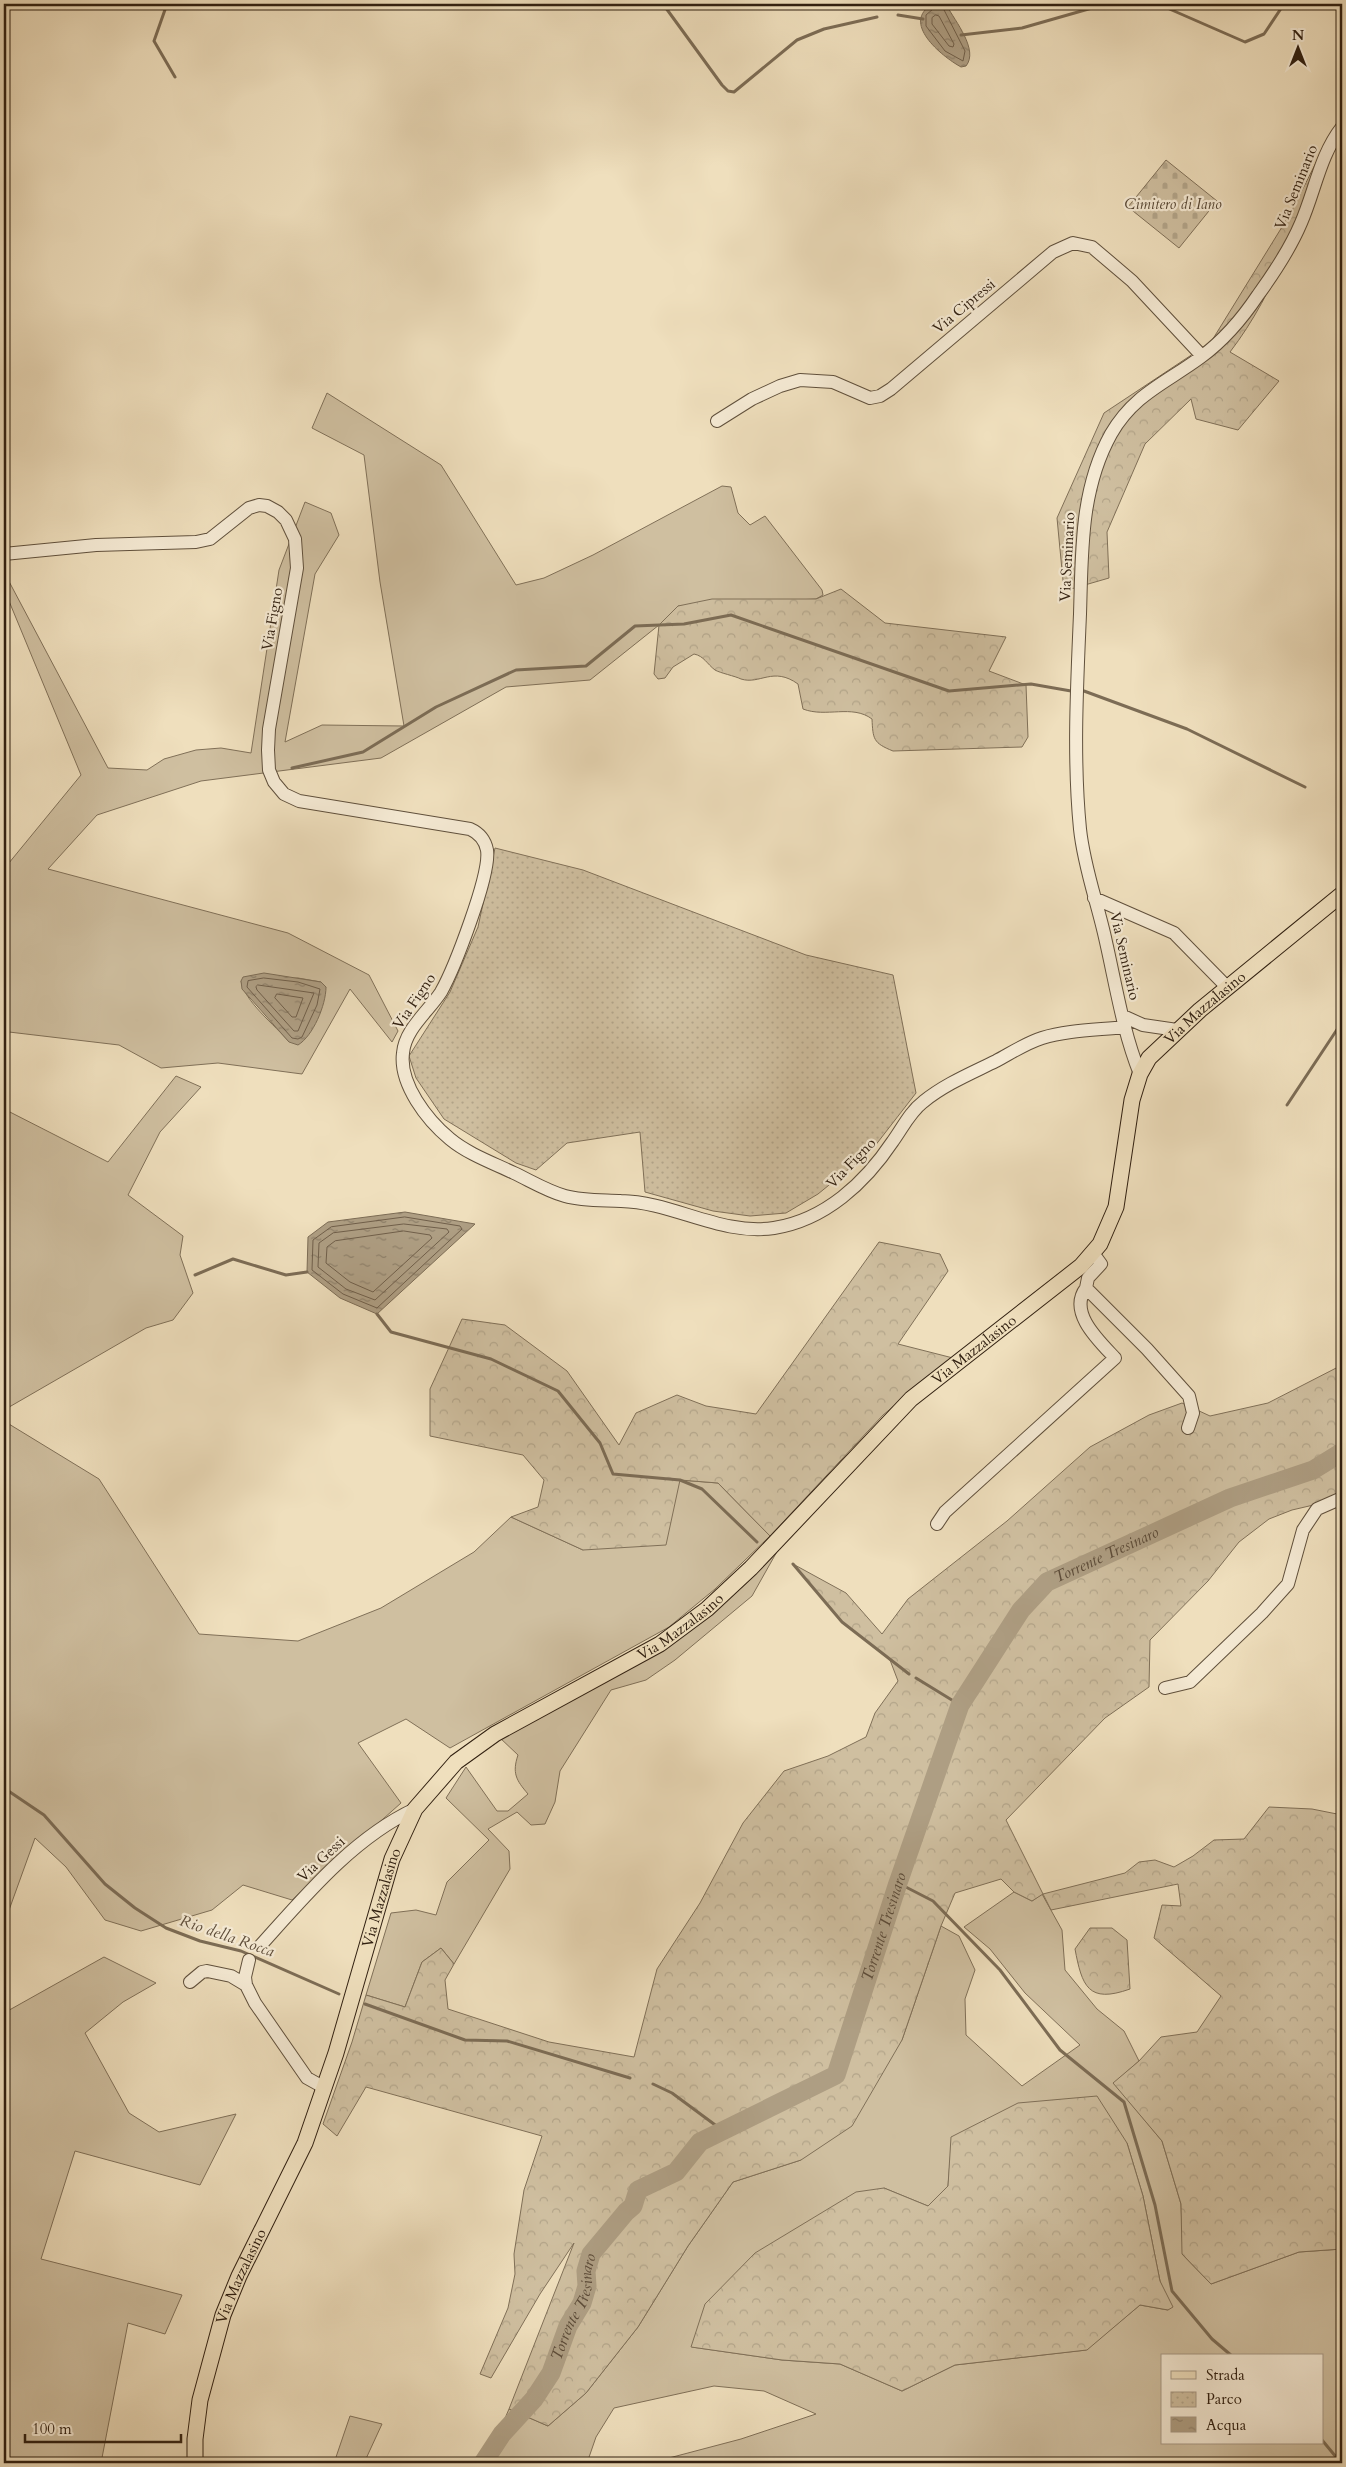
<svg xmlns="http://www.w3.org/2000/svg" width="1346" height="2467" viewBox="0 0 1346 2467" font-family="Cardo,serif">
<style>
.grass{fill:#cfbfa0;stroke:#807058;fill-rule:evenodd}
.forest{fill:url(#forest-crowns);stroke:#807058}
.cemetery{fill:url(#cemetery-stones);stroke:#807058}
.park{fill:url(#park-dots);stroke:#807058}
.water{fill:url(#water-ripples);stroke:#7c6c55}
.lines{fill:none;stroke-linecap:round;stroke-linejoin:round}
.shore{stroke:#705f4a;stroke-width:1}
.stream{stroke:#7c6c55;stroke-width:3}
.river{stroke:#ae9e83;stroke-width:19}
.minor-casing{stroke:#60503c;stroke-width:14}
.major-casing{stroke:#312011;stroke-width:17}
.minor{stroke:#f5ead4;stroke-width:12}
.major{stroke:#efdfbd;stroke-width:15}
.labels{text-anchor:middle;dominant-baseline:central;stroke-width:4.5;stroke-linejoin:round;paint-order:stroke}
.street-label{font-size:15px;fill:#312011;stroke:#f5ead4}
.park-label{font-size:15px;font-style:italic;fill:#584835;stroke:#f5ead4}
.water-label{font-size:16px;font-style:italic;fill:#5d4c39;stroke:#f5ead4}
</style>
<defs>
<pattern id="forest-crowns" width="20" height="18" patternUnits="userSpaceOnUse" patternTransform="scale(1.25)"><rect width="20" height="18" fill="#cfbfa0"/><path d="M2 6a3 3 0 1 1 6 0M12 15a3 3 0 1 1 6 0" fill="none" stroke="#b2a489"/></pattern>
<pattern id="cemetery-stones" width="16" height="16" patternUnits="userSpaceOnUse" patternTransform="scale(1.25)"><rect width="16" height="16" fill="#cfbfa0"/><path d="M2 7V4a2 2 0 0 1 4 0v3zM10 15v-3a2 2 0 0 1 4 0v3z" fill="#b2a489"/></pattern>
<pattern id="park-dots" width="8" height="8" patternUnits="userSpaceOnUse" patternTransform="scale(1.25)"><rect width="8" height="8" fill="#cfbfa0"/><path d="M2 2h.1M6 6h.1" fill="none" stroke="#b2a489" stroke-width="1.8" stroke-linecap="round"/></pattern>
<pattern id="water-ripples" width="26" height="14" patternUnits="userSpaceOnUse" patternTransform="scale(1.25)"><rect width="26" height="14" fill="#ae9e83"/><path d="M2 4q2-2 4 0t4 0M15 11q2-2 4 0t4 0" fill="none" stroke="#8e806a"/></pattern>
</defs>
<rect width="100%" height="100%" fill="#efdfbd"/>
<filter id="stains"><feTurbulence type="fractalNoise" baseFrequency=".004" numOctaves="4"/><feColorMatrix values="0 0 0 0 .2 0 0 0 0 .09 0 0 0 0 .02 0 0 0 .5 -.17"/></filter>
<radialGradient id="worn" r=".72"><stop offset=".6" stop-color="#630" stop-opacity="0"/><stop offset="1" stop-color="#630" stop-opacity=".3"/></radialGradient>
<!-- grass -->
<path class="grass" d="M327,393l114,72 75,120 28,-7 49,-23 129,-69 9,1 7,26 12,12 15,-9 57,74 1,5 -7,4 -138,7 -19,19 -69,55 -84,7 -125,71 -180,23 -104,34 -49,54 240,64 81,42 29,56 -6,11 -42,-53 -48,85 -84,-11 -57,5 -42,-23 -110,-13 -5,15v-178l77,-94 -77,-186v-17l104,196 39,2 17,-11 32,-9 25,-2 30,5 28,-183 26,-68 26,11 8,22 -24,39 -30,168 37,-17 82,1 -24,-144 -16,-127 -52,-27zM298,978l23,4 5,5 -37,55c-13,-16 -45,-41 -48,-61z
M176,1076l25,11 -41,45 -32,63 55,41 -3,19 13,38 -20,27 -27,8 -142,82v-301l104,53z
M4,1421l95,58 100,155 99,7 83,-33 93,-56 37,-35 72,33 97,-70 38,3 52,53 -55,53 -46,38 -219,121 -44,-29 -48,24 43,60 -109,97 -49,-15 -31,25 -71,21 -36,-11 -39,-53 -31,-29 -31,86z
M779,1548l-27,48 -77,64 -29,20 -35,10 -51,81 -5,31 -10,22 -14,1 -14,-13 -29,17 21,22 1,18 -56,95 -13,-16 -19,14 -17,45 -39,-12 25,-82 25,-3 20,5 11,-33 42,-42 -43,-42 20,-31 31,44h11l20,-17c-12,-14 -16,-21 -10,-39l-19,-18 136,-73z
M1014,1892l18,9 10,-7 20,36 3,40 32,39 27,22 15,30 -25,22 48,58 19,63 2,51 28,29 88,-32 43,-3v214h-692l91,-24 75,-25 -52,-23 -50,-5 -100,22 -18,29 -9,26h-104l10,-17 16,-37 39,17 38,-33 52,-66 50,-81 45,-64 68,-22 101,-120 39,-114 18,10 16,34 -10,29 1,36 56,51 58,-41 -55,-52 -35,-44 -26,-22zM952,2137l175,6 16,53 17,85 8,29 -28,-5 -54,45 -131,15 -53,26 -62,-27 -58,-4 -90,-13 192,-159 44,18 20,-20zM1162,2356h160v87h-160z
M104,1957l52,26 -33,19 -38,31 44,80 30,19 77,-18 -36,71 -125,-34 -34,108 141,36 -17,39 -37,-11 -27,140h-97v-450z
M350,2416l32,8 -18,39h-30z"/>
<!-- forest -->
<path class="forest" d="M1327,141c-25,72 -50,150 -97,211l49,29 -41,49 -42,-11 -5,-20 -46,45 -38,88 2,46 -45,13 -7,-73 47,-105 107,-71 79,-128z
M841,589l44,34 121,14 -17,34 37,14 2,52 -6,10 -129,4c-20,-8 -20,-12 -21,-32 -20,-15 -46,-1 -69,-10l-5,-25c-25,-18 -38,1 -57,-5 -6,-3 -21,-6 -26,-9 -8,-6 -11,-14 -21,-16l-21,13 -8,11 -7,1 -4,-5 5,-49 19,-19 34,-7h104z
M879,1242l61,12 8,17 -50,73 55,14 -70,57 -113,121 -52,-53 -38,-3 -14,65 -83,5 -72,-33 27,-10 6,-27 -21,-25 -93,-19v-47l32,-70 43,6 62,46 52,74 17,-32 41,-18 29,11 50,8z
M1342,1365v128l-20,10 -30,7 -23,9 -30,23 -31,39 -58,59 -1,47 -44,31 -99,102 37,74 82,-21 14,-11 16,-2 19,7 19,-11 21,-16 30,-1 25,-32 43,2 30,6v434l-43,3 -88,32 -29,-30 -1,-50 -19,-63 -49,-58 26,-22 22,-24 36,-5 24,-36 -67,-58 8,-33 19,1 -3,-22 -127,26 -8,-16 -11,7 -18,-9 -13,-13 -46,14 -14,33 -39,114 -50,86 -51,34 -68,22 -45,64 -50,81 -52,66 -38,33 -39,-17 65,-166 -34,51 -49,84 -11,-4 28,-66 7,-34 -1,-20 10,-64 18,-54 -176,-49 -29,49 -14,-12 29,-82 14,-47 39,12 17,-45 19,-14 13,16 -9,16 3,29 101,33 85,15 23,-88 43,-66 43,-80 41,-52 44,-15 38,-19 9,-24 23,-32 -8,-21 -48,-38 -49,-58 53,29 36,41 26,-35 99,-78 83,-74 59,-32 33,-12 28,13 58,-13z
M1090,1928h22l15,12 3,49c-42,15 -48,-3 -55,-40z
M1097,2096l30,47 16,53 17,85 13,26 -5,3 -28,-5 -53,45 -132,15 -53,26 -62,-27 -58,-4 -91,-13 14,-43 50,-51 101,-61 28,-4 44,18 20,-20 3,-49 67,-34z"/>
<!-- cemetery -->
<path class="cemetery" d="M1166,160l51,41 -38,47 -51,-41z"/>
<!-- park -->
<path class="park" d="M495,848l88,22 223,85 87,20 23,118 -45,58 -53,43 -32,19 -36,3 -37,-5 -68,-19 -5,-60 -73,11 -31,27 -20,-7 -72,-44 -28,-41 -7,-22 41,-64 28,-65z"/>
<!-- water -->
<path class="water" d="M933,4l14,2c8,15 32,44 19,60l-5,1c-20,-11 -61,-45 -28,-63z
M264,973l57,9 5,5c0,18 -13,49 -28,58l-9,-3 -47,-53 -1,-8 2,-4z
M405,1212l70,12 -98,90 -37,-16 -33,-26 1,-35 20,-15z"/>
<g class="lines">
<!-- shore -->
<path class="shore" d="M934,4l-1,5 -7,6v11l19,25 18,10 2,-10 -24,-47
M936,15l3,1 15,28 -1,3 -4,-1 -17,-22v-6z
M264,978l34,4 22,7 -3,16 -15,32 -4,2 -6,-1 -45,-51 1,-6z
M258,985l56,8 -16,38h-4l-37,-41 -1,-3z
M277,994l26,4 -7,19h-4l-17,-19z
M405,1217l55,9 2,3 -85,79 -34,-14 -31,-24 1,-30 18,-13z
M404,1224l43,5 2,3 -74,68 -29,-11 -28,-22 1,-24 14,-10z
M404,1231l26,4 2,3 -59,54 -23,-10 -24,-19 1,-16 8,-6z"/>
<!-- stream -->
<path class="stream" d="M167,4l-13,37 21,36
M663,4l59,81 6,6 6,1 63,-52 27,-11 53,-12
M1158,4l87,38 19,-8 20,-30
M898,15l25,4
M961,35l61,-7 70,-20 27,-4
M1084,691l103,38 118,58
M292,768l71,-16 73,-45 80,-37 70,-4 49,-40 49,-2 47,-9 218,76 82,-7 40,7
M1287,1105l55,-83
M195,1275l38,-16 53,16 21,-3
M377,1314l14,18 100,27 67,32 42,52 13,31 67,6 22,9 55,53
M793,1564l49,58 67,52
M916,1678l44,27
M4,1788l40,27 61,69 30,24 31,20 34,13 41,10 98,43
M898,1883l35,18 67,69 60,80 64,52 31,103 17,86 40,48 20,17
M365,2004l100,36 42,1 123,37
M653,2084l19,9 50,37
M1322,2440l19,23"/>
<!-- river -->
<path class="river" id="s1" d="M483,2463l19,-29 32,-35 17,-26 17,-47 14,-23 5,-17 -1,-15 5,-17 35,-42 7,-6 5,-16 38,-18 24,-30 136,-67 62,-192 62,-178 61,-95 26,-28 183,-84 83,-28 29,-18"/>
<defs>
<path id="minor" d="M1340,4l2,2
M717,421l35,-22 28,-13 20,-6 33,2 37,16 10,-2 11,-7 162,-137 20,-9 19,4 40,34 70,75
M4,554l92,-9 100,-3 14,-3 39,-31 10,-3 8,1 11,6 8,8 9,19 2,29 -28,161 -1,21 1,20 5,12 10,12 15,7 171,28c9,4 15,11 17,21 4,24 -33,119 -46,142 -13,20 -36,37 -38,61 -4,31 24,67 47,86 18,15 43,24 64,34 17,8 33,18 51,23 18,5 37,4 56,5 52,1 100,35 153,27 51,-8 91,-45 119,-87 10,-14 17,-29 30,-39 22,-18 49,-29 73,-41 15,-8 30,-18 46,-23 25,-8 56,-8 83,-11
M1094,898l80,35 53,54
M1123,1016l20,9 34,5
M1140,1074c-17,-42 -24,-88 -34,-132 -8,-38 -22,-74 -26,-113 -7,-71 -3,-144 0,-215 2,-62 0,-124 31,-180 23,-40 55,-51 90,-77 23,-17 41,-38 57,-62 16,-22 32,-46 43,-72 14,-32 19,-68 41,-96
M1093,1253l8,11 -13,14 -2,10 61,61 42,47 4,17 -5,15
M937,1524l8,-12 170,-154c-17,-18 -47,-46 -29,-70
M1165,1688l25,-6 72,-69 26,-29 15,-54 14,-21 25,-11
M260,1946c45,-50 93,-108 155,-137
M190,1982l12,-10 5,-1 24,5 15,9 9,18 52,75 18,10
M246,1985l-1,-8 4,-17"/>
<g id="major">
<path id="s2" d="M195,2463v-24l5,-39 23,-85 16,-39 66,-133 31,-90 56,-194 23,-50 41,-47 39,-28 165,-90 47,-35 44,-41 160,-169 170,-133 19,-22 16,-37 16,-107 8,-26 9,-16 51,-48 142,-116"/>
</g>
</defs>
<!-- minor casing -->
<use href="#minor" class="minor-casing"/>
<!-- major casing -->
<use href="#major" class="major-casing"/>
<!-- minor -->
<use href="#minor" class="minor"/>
<!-- major -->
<use href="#major" class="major"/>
</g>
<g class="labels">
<!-- street labels -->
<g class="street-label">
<text transform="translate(1296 187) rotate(-68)">Via Seminario</text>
<text transform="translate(964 306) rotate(-40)">Via Cipressi</text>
<text transform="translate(1067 557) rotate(-87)">Via Seminario</text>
<text transform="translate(272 619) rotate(-80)">Via Figno</text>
<text transform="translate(1125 956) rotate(77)">Via Seminario</text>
<text transform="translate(414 1001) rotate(-56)">Via Figno</text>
<text stroke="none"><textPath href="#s2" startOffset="1858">Via Mazzalasino</textPath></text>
<text transform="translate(851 1163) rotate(-46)">Via Figno</text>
<text stroke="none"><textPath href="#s2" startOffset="1424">Via Mazzalasino</textPath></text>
<text stroke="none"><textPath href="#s2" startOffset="1019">Via Mazzalasino</textPath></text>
<text transform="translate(321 1859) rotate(-43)">Via Gessi</text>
<text stroke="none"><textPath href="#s2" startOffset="599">Via Mazzalasino</textPath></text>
<text stroke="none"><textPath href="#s2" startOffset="194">Via Mazzalasino</textPath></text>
</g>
<!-- park labels -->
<g class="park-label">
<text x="1173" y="204">Cimitero di Iano</text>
</g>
<!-- water labels -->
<g class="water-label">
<text stroke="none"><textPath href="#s1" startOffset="1160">Torrente Tresinaro</textPath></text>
<text stroke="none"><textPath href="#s1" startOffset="709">Torrente Tresinaro</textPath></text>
<text transform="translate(227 1936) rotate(19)">Rio della Rocca</text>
<text stroke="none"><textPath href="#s1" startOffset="184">Torrente Tresinaro</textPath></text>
</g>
</g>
<!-- margin -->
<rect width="1346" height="2467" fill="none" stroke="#efdfbd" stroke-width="20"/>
<rect x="5" y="5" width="1336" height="2457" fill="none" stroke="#312011" stroke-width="2.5"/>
<rect x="10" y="10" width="1326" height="2447" fill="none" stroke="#312011"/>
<!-- legend -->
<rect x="1161" y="2354" width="162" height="90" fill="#f5ead4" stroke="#a79986"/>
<rect x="1171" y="2371" width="25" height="8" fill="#efdfbd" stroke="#a79986"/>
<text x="1206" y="2380" font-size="15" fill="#312011">Strada</text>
<rect x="1171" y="2392" width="25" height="15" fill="url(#park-dots)" stroke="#a79986"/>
<text x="1206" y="2404" font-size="15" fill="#312011">Parco</text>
<rect x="1171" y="2417" width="25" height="15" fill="url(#water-ripples)" stroke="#a79986"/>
<text x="1206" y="2430" font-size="15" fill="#312011">Acqua</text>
<!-- north arrow -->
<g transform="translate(1298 48)" stroke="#f5ead4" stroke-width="4" paint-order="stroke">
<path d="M0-4L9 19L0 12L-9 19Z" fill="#312011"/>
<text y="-8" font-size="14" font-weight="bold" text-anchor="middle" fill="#312011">N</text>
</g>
<!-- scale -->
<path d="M25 2434v8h156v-8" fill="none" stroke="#312011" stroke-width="2.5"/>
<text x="32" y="2434" font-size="15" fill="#312011" stroke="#f5ead4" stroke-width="4" paint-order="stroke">100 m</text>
<rect width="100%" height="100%" filter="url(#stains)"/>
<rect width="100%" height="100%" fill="url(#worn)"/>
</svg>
